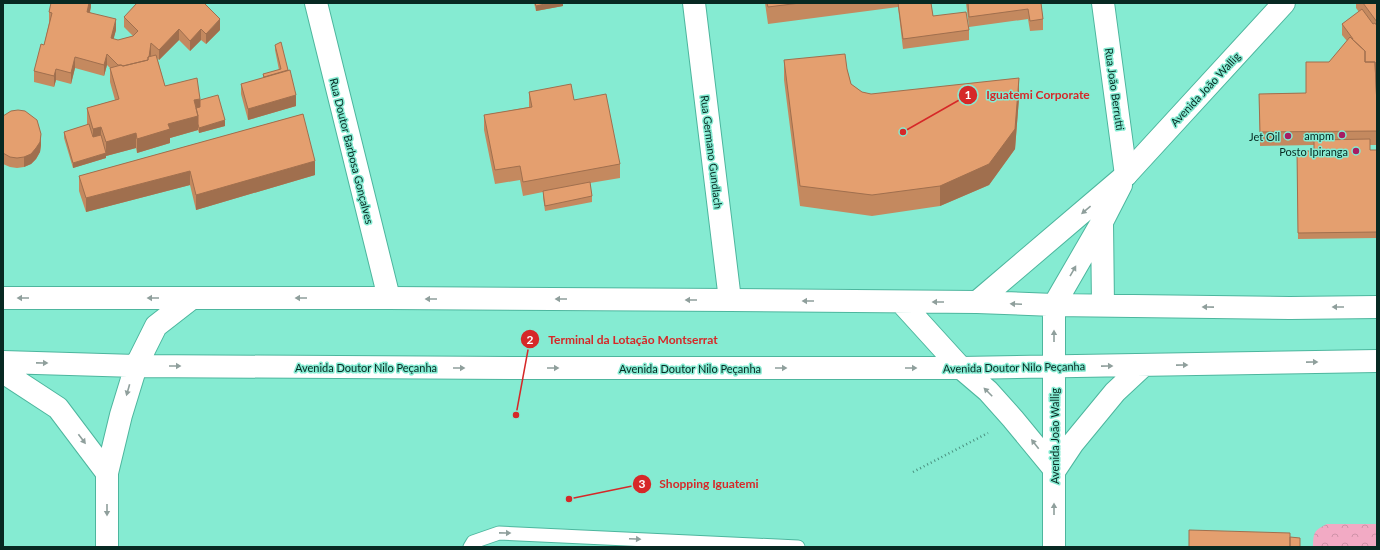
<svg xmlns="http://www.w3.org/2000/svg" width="1380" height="550" viewBox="0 0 1380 550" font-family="Lato,sans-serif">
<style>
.forest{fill:url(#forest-crowns)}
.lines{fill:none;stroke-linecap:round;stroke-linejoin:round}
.lane-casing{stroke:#4db69e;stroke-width:15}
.street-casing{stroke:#4db69e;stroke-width:24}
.secondary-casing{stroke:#4db69e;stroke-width:24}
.path{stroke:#4a907f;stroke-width:2.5;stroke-dasharray:1 3;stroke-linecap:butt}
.lane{stroke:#fff;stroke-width:13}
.street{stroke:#fff;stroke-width:22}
.secondary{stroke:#fff;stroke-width:22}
.wall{fill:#c4895f}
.shaded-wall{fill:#a06f4e}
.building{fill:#e49f6f;stroke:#a06f4e}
.oneway{fill:#8f9f9c}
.poi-dot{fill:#a61c63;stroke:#85ebd2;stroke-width:1.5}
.labels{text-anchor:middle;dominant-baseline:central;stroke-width:3;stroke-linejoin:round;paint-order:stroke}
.street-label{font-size:11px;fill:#072922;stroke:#85ebd2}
.poi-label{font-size:11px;fill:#072922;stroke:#85ebd2;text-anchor:end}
.leader{fill:none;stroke:#d62828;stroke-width:1.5}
.callout-dot{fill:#d62828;stroke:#85ebd2;stroke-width:1.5}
.mark-label{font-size:12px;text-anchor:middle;font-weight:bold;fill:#fff}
.callout-label{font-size:12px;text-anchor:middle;font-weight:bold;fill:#d62828;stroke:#85ebd2;stroke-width:3;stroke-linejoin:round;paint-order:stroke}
</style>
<defs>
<pattern id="forest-crowns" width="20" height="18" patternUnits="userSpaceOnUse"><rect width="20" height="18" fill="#f2aac4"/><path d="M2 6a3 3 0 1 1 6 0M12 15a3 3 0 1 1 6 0" fill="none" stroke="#ce92a8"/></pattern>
</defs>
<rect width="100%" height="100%" fill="#85ebd2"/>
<!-- forest -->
<path class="forest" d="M1327,524h50v23h-64c0,-14 1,-17 14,-23z"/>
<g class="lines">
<defs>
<path id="lane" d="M470,547l3,-5 26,-9 299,14"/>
<path id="street" d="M316,3l73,295
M694,3l36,297
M1103,3l23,172"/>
<path id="secondary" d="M1102,223l1,82
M3,298h386l341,2 247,2 77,3 236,3 87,-1
M901,302l60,66 27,23 25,28 42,51
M977,302l149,-127 158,-172
M3,362l133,4 378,2h447l416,-7
M3,372l55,36 49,65
M1055,470l18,-27 42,-51 29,-27
M107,547v-74l14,-58 15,-49 20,-40 36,-28
M1054,547v-242l48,-83 19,-37"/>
</defs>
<!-- lane casing -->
<use href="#lane" class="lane-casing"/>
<!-- street casing -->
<use href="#street" class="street-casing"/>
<!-- secondary casing -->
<use href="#secondary" class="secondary-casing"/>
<!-- path -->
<path class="path" d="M913,472l75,-39"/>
<!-- lane -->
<use href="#lane" class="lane"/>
<!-- street -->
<use href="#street" class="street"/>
<!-- secondary -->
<use href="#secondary" class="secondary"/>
</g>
<!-- wall -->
<path class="wall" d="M91,3v4l-1,5 26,18 -3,9 5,1 15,-4 -9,-9v-10l96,13 -14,14 -5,-4 -11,11 -11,-11 -20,20 -2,-2 8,28 35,14 25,26 -26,7 -1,-3 -28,8v5l-33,10 -1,-5 -30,8v2l-33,10 -9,-30v-6l23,-7v-17l28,-8 -5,-18v-14l-3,-3 -3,11 -29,-8 -4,16 -15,-4 -2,7 -20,-5v-11l10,-26 5,-22v-11z
M534,3h29v3l-27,5z
M765,3h166l2,13 36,14v10l-66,9 -5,-42 -130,17z
M966,3h75l2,16v11l-13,1 -2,-12 -59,8z
M1356,3h21v142h-7v5h7v88l-79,1 -1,-88h17v-6l-54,1 -1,-52 47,-1 41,-52 -5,-6v-11l17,-12 -3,-4z
M275,45l13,25 8,36 -48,14 -7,-26v-10l22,-6v-4l16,-4 -4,-20z
M784,60l63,9 4,15 11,8 9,2 148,4 -4,51 -26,36 -49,21 -68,10 -72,-10 -16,-126z
M529,92l45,8 46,64v14l-30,5 2,13v6l-47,9 -2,-14v-5l-20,4 -3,-16 -25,4 -11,-54v-15l45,-8z
M303,114l12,61 -119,35 -6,-25 -104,27 -7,-21v-15z
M3,116l38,29 -1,7 -4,7 -5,5 -7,3 -7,1 -7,-1 -7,-3z"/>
<!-- shaded-wall -->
<path class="shaded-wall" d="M89,3h2v4l-4,15v-10z
M549,3h14v3l-27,5v-5z
M116,19v11l-5,19v-11z
M220,19v11l-14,14v-10z
M179,29v11l-20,20v-10z
M201,29v11l-11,11v-10z
M151,43v11l-3,20 -25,6z
M107,54v11l-3,11v-11z
M75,57v11l-4,16v-11z
M56,69v11l-2,7v-11z
M1019,78v20l-4,51 -26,36 -49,21v-20z
M296,95v11l-48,14v-11z
M200,99v14l-4,1 -2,-14z
M198,116v14l-28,8v5l-33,10v-14l31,-15z
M225,120v6l-26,7v-5z
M101,127v14l-8,2v-14z
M136,133v15l-30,8v2l-33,10v-5l33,-10v-11z
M41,134v11l-1,7 -4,7 -5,5 -7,3v-10z
M315,161v14l-119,35v-15z
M190,171v14l-104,27v-14z"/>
<!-- building -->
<path class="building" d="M51,3h38l-2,9 29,7 -5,19 7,2 15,-4 5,-5 -14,-14 13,-14h67l16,16 -14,15 -5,-5 -11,12 -11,-12 -20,21 -8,-7 -2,14h-1v3l-25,6 -2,-1h-3l-11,-11 -3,11 -29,-8 -4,16 -15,-4 -2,7 -20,-5 7,-27 3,1 8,-32 -3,-1z
M535,3h14l-13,3z
M767,3h33l-32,4z
M898,3h33l2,13 33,-4 3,18 -66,9z
M968,3h73l2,16 -13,2 -2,-12 -59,8z
M1363,3h14v19z
M1362,9l11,15 2,-1 2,3v80l-2,-44h-10v-11l-13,-12h1l-11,-15z
M1350,37l15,14v11h10l2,44v25l-117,1 -1,-38 47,-1v-31h23z
M281,42l7,28 -24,7 -1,-3 18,-5 -6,-24z
M845,54l2,15 4,15 11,8 9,2 148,-16 -4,51 -26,35 -49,22 -68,9 -72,-9 -16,-126z
M156,55l9,31 32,-8 3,21 -6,1 4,16 -30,8 2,5 -33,10 -1,-6 -30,9 -5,-15 -8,2 -6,-21 32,-9 -9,-31 11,-3 2,1 25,-6v-3z
M290,70l6,25 -48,14 -7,-25z
M571,84l3,16 32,-6 14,70 -97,18 -3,-16 -25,4 -11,-55 48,-8 -3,-15z
M218,95l7,25 -26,8 -1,-4v-8l-2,-8 4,-1v-7z
M18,110l7,1 12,9 4,14 -1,8 -4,6 -5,6 -7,3 -7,1 -7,-1 -7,-4v-37l8,-5z
M303,114l12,47 -119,34 -6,-24 -104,27 -7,-22z
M89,124l4,13 8,-2 5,18 -33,10 -9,-31z
M1370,139v11h7v82l-79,1 -1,-82h17v-11z
M590,182l2,14 -47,10 -2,-15z
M1189,530l101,3v14h-101z
M1290,537l10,1v9h-10z"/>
<!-- one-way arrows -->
<defs><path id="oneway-solid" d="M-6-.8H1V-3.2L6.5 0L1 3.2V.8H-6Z"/></defs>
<g class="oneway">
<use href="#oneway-solid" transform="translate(1086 210) rotate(140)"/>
<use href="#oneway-solid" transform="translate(1073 271) rotate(-60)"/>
<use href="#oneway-solid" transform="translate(23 298) rotate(180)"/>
<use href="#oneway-solid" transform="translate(153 298) rotate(180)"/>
<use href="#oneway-solid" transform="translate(301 298) rotate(-180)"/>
<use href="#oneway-solid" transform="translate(431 299) rotate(-180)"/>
<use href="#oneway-solid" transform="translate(561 299) rotate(-180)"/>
<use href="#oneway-solid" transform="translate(691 300) rotate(-180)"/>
<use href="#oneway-solid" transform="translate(808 301) rotate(-180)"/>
<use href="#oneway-solid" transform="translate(938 302) rotate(-180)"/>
<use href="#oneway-solid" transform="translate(1016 304) rotate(-178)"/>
<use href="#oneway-solid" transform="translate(1208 307) rotate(-179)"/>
<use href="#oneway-solid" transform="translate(1338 307) rotate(180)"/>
<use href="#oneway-solid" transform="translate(1054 336) rotate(-90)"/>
<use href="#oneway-solid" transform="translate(1312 362) rotate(-1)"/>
<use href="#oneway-solid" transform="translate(42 363) rotate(1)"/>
<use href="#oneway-solid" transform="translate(1182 365) rotate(-1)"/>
<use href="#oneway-solid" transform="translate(175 366)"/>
<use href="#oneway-solid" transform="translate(1107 366) rotate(-1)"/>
<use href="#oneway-solid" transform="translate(459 368)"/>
<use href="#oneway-solid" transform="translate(553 368)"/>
<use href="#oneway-solid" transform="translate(781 368)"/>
<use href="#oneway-solid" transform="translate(911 368)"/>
<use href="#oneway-solid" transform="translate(128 390) rotate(106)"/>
<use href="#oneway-solid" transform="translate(988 392) rotate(-135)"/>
<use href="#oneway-solid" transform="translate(82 439) rotate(53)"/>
<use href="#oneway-solid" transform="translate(1035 444) rotate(-128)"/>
<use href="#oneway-solid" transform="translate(1054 509) rotate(-90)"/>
<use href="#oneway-solid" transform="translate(107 510) rotate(90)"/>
<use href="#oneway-solid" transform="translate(505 533) rotate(1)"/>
<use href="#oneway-solid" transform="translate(635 539) rotate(3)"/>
</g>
<!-- markers -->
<g class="poi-dot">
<circle cx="1342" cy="135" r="4"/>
<circle cx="1288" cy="136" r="4"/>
<circle cx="1356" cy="151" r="4"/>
</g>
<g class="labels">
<!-- street labels -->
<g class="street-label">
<text transform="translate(1115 89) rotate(82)">Rua João Berrutti</text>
<text transform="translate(1205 89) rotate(-47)">Avenida João Wallig</text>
<text transform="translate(352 151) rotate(76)">Rua Doutor Barbosa Gonçalves</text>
<text transform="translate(712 152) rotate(83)">Rua Germano Gundlach</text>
<text x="366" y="367">Avenida Doutor Nilo Peçanha</text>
<text transform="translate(1014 367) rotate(-1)">Avenida Doutor Nilo Peçanha</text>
<text x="690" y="368">Avenida Doutor Nilo Peçanha</text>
<text transform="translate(1054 436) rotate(-90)">Avenida João Wallig</text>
</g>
<!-- poi labels -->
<g class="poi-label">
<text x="1334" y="135">ampm</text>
<text x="1280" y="136">Jet Oil</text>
<text x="1348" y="151">Posto Ipiranga</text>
</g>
</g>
<!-- callouts -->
<path class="leader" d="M903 132L968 95M516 415L530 339M569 499L642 484"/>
<g class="callout-dot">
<circle cx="903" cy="132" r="4"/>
<circle cx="516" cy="415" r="4"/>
<circle cx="569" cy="499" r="4"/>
<circle cx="968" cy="95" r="10"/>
<circle cx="530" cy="339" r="10"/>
<circle cx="642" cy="484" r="10"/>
</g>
<g class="mark-label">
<text x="968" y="99">1</text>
<text x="530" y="344">2</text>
<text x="642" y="488">3</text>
</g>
<g class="callout-label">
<text x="1038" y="99">Iguatemi Corporate</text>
<text x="633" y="344">Terminal da Lotação Montserrat</text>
<text x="709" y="488">Shopping Iguatemi</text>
</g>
<!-- border -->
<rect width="1380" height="550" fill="none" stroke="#072922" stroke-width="8"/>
</svg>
